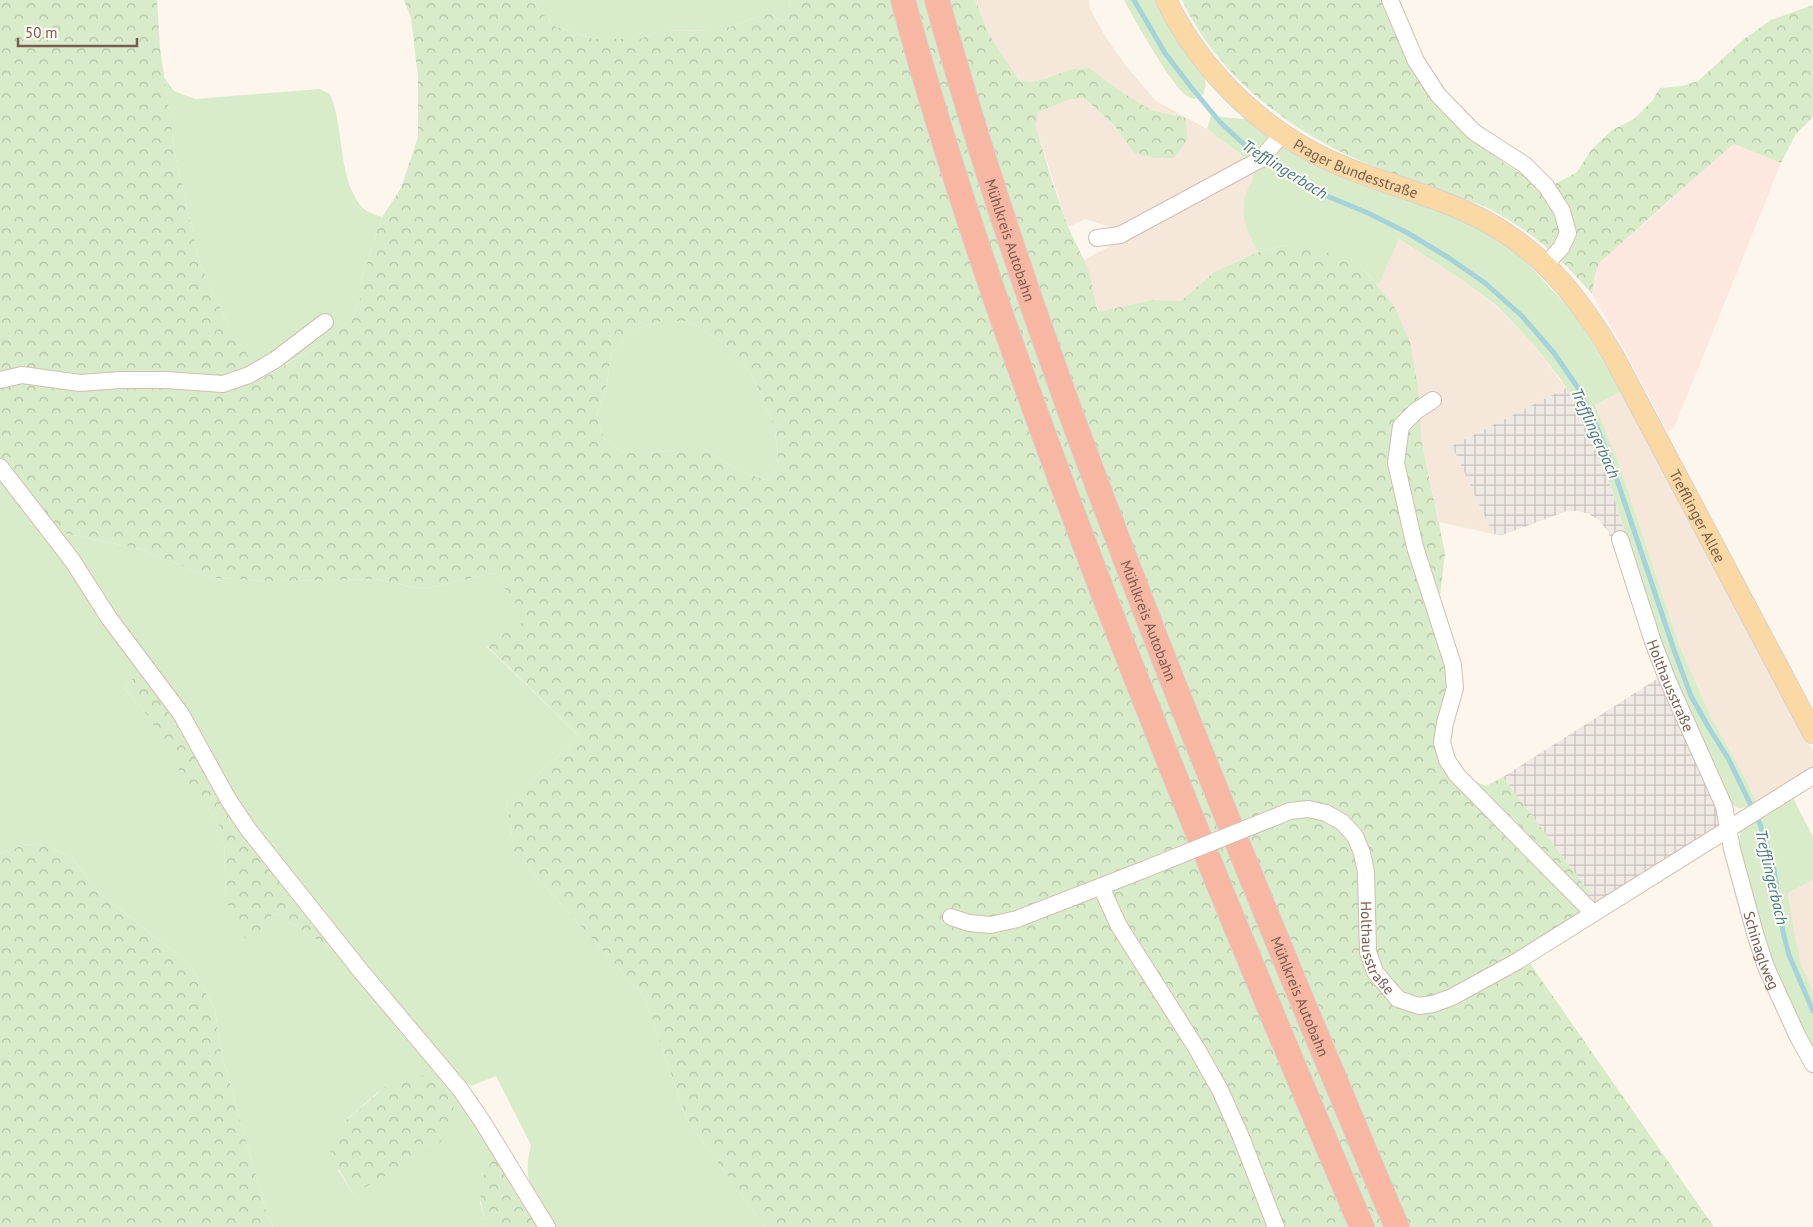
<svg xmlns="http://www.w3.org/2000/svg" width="1813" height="1227" viewBox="0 0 1813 1227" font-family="'PT Sans',sans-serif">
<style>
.residential{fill:#f5e8da}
.commercial{fill:#fde8e0}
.industrial{fill:url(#industrial-grid)}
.grass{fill:#d8ecc9}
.forest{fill:url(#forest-crowns);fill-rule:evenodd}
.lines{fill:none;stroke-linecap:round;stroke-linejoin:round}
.stream{stroke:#a5d3da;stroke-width:5}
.minor-casing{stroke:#d1beb0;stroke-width:18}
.major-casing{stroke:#dad1cd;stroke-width:22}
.highway-casing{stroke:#dad1cd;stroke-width:26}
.minor{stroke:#fff;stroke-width:16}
.major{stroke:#fbd9a5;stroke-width:20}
.highway{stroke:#f7b7a3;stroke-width:24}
.minor-bridge-casing{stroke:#d1beb0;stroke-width:18;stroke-linecap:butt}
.minor-bridge{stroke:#fff;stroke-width:16}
.labels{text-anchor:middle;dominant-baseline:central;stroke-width:4;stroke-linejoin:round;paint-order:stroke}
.street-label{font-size:15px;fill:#7a5c4d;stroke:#fffaf3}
.water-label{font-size:16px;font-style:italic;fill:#437c86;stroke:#fffaf3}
</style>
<defs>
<pattern id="industrial-grid" width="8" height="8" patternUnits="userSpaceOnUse" patternTransform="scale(1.25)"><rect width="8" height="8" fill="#efe9e4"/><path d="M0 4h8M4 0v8" fill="none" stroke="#c7c0bb"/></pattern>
<pattern id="forest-crowns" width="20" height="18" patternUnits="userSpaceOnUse" patternTransform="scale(1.25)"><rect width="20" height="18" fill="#d8ecc9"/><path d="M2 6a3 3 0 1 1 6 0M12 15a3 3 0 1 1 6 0" fill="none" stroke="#b4c2a5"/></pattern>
</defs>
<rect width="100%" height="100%" fill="#fdf6ec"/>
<!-- residential -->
<path class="residential" d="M975,0h114l1,9 15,27 21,30 30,35 51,28 40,30 -127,71 -35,-11 -17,8 -32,-100 2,-15 31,-12 15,-2 30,27 20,28 52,-35 -35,-8 -26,-16 -36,-26 -17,1 -28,10 -14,3 -11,-2 -30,-46z
M1255,168v8l-5,9 -6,24 2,15 6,17 6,11 -44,20 -33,29 -29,-1 -53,13 -15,-53z
M1399,239l53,34 45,34 38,39 31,42 -114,58 41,88 -54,-12 -17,-79 -4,-57 -8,-45 -17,-37 -15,-18z
M1622,391l191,360v16l-57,35 -10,-22 -34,-61 -33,-74 -61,-184 -23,-56z
M1813,880v111l-12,-27 -7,-34 -6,-37z"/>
<!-- commercial -->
<path class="commercial" d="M1734,144l47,19 -107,265 -7,4 -44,-85 -31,-53 3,-20 5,-12 61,-53 39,-37z"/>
<!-- industrial -->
<path class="industrial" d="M1566,388l14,25 30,71 16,53 -13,5 -6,-12 -8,-10 -10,-6 -11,-3h-11l-65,24 -9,-1 -41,-88z
M1660,677l55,122 4,27 -138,90 8,-24 -86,-115z"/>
<!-- grass -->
<path class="grass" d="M531,0h258l2,9 -8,13 -14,-9 -48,17 -61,1 -20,8h-46l-40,-13z
M1124,0h32l49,75c0,7 2,16 -4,21 -5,4 -10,3 -14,0 -8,-5 -14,-16 -20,-23 -15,-24 -30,-48 -43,-73z
M164,77l10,14 21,8 125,-10 10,5c15,34 7,88 34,115 5,4 13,6 18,8l-22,67v17l-9,19 -32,25 -57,33 -34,-53 -28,-61 -24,-105z
M1211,116l34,3 26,19 -12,15 -12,6 -40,-30z
M1285,146l169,70 31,15 22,14 20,18 46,49 49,79 -27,14 23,56 61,184 33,74 34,61 10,22c-17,10 -22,9 -31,-10l-69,-159 -46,-149 -30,-71 -18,-32 -27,-35 -38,-40 -45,-33 -53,-34 -21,47 -17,-20 -72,-21 -31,7c-10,-17 -19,-39 -12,-58 3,-9 9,-16 9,-26l21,-18z
M663,321h24l9,4 35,23 23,31 20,47 4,27 -1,15 -9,13 -31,-11 -31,-20h-28l-33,3h-22l-19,-15 -8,-22 11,-32 4,-30 23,-25z
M0,476l52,65 89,129 -17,18 24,28 32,55 30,39 11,19 3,14 2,57 34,34 2,-10 13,-11 69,44 103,125 -69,10 -35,31 -5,47 15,24 101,-104 42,67 -16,46 7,24h-214l-7,-16 -45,-159 -6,-42 -24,-45 -94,-74 -24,-32 -24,-13 -23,-2 -26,10z
M59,532l81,17 72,29 66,3 97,-2 48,10 71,-16 34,47 -42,26 94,91 -73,64 7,50 131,147 42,122 78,107h-212c-18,-32 -32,-44 -22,-82l-35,-69 -25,10 -14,-10 -204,-247 -140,-217z
M1792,796l21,41v43l-25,13 6,37 7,34 12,27v61l-33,-69 -15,-43 -25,-88v-22z"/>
<!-- forest -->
<path class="forest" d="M0,0h157l3,48 16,111 24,105 28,61 35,53 56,-33 32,-25 9,-19v-17l22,-67 19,-29 17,-51v-60l-7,-59 -7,-18h127l23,26 40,13h46l20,-8 61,-1 48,-17 14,9 8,-13 -2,-9h186l14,34 30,46 11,2 14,-3 28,-10 17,-1 36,26 26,16 35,8 1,22 -13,18h-19l-21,-5 -20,-28 -30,-27 -15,2 -31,12 -2,15 16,54 16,46 20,41 10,44 54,-12 29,1 33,-29 44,-20 31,-7 21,1 51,20 32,38 17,37 8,45 4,57 23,110 -5,43 6,31 5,90v41l19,21 16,7 17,-9 86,115 -1,13 -7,11 -59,36 192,275h-949l-78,-107 -42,-122 -131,-147 -7,-50 73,-64 -94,-92 41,-25 -33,-47 -71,16 -48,-10 -97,2 -66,-3 -72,-29 -81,-17 -59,-72zM663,321h24l9,4 35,23 23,31 20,47 4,27 -1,15 -9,13 -31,-11 -31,-20h-28l-33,3h-22l-19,-15 -8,-22 11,-32 4,-30 23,-25z
M1182,0h204l82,132 36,31 29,18 20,4 24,-13 14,-22 21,-20 22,-11 18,-18 8,-13 22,-2 16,-5 46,-42 27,-19 42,-15v112l-17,17 -15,29 -47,-19c-46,38 -89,79 -134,118l-5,12 -3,20c-32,-37 -61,-64 -106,-87 -48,-18 -99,-33 -145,-55 -67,-33 -127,-84 -159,-152z
M141,670l203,287 -69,-44 -13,11 -2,10 -7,7 -11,-5 -16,-36 -2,-57 -3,-14 -11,-19 -30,-38 -32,-56 -24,-28z
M26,844l23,2 24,13 24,32 94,74 24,45 6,42 45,159 7,16h-273v-373z
M434,1075l13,7 7,8c-1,26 1,39 -18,57l-83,47 -23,-40 1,-14 12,-17 48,-41 26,-6z
M496,1157l43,70h-52c-8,-27 -12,-48 9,-70z"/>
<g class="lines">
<!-- stream -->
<path class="stream" d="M1134,0l31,53 26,34 29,35 29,27 78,47 41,17 38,19 43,26 36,25 37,33 32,37 24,35 17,34 17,43 62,185 17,46 18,32 19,30 32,66 14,45 9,63 6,23 24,56"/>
<defs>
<g id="minor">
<path d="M1390,0l26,61 22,34 36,37 51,33 21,21 16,25 6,22 -7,15 -16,17"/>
<path d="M1097,238l23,-3 141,-76 21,-25"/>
<path d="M0,380l22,-5 58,8 40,-3h46l57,4 26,-9 26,-15 50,-38"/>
<path d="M1433,400l-17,11 -15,15 -5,37 19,84 38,118 2,23 -10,35 -3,19 5,18 10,15 136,138"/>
<path d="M0,467l72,93 37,58 72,96 47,85 20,30 112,141 100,119 22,32 65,106"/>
<path id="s1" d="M1620,539l33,103 15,39 56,125 8,43 23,84 11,34 32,70 15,27"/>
<path id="s2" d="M1290,811l18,-2 18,4 16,9 13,14 7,17 4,19 2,80 7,20 23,27 21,7 14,-2 19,-7 64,-35 297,-186"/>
<path d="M1101,887l18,39 78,123 23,41 21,47 35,90"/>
<path d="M951,917l18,6 22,2 26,-6 126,-49"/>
</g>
<g id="major">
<path id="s3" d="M1166,0c38,77 105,140 186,170 49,19 102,31 147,59 52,32 85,77 115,128l199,376"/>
</g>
<g id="highway">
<path d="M903,0c54,201 126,398 200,593 82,213 169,424 259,634"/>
<path id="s4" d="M937,0c61,222 141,439 225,654 52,133 106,265 161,397 25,59 49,118 74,176"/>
</g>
</defs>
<!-- minor casing -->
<use href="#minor" class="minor-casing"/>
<!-- major casing -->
<use href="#major" class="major-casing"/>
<!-- highway casing -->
<use href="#highway" class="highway-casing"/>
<!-- minor -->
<use href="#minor" class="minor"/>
<!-- major -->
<use href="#major" class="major"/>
<!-- highway -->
<use href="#highway" class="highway"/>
<defs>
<path id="minor-bridge" d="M1143,870l147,-59"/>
</defs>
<!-- minor-bridge casing -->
<use href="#minor-bridge" class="minor-bridge-casing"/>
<!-- minor-bridge -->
<use href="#minor-bridge" class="minor-bridge"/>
</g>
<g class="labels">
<!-- street labels -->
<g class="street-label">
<text stroke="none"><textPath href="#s3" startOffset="261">Prager Bundesstraße</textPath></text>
<text stroke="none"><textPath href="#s4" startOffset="251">Mühlkreis Autobahn</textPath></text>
<text stroke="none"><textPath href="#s3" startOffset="770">Trefflinger Allee</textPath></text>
<text stroke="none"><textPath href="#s4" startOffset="656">Mühlkreis Autobahn</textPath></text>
<text stroke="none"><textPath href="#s1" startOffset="155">Holthausstraße</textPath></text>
<text stroke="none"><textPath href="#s2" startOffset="190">Holthausstraße</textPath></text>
<text stroke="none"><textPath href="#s1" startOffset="436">Schinaglweg</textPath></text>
<text stroke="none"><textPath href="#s4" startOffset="1061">Mühlkreis Autobahn</textPath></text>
</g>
<!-- water labels -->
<g class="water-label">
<text transform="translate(1285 169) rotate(32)">Trefflingerbach</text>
<text transform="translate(1596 433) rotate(66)">Trefflingerbach</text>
<text transform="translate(1772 877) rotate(77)">Trefflingerbach</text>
</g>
</g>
<!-- scale -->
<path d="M18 38v8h119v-8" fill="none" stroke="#7a5c4d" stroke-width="2.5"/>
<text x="25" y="38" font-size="15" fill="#7a5c4d" stroke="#fffaf3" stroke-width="4" paint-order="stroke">50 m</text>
</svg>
